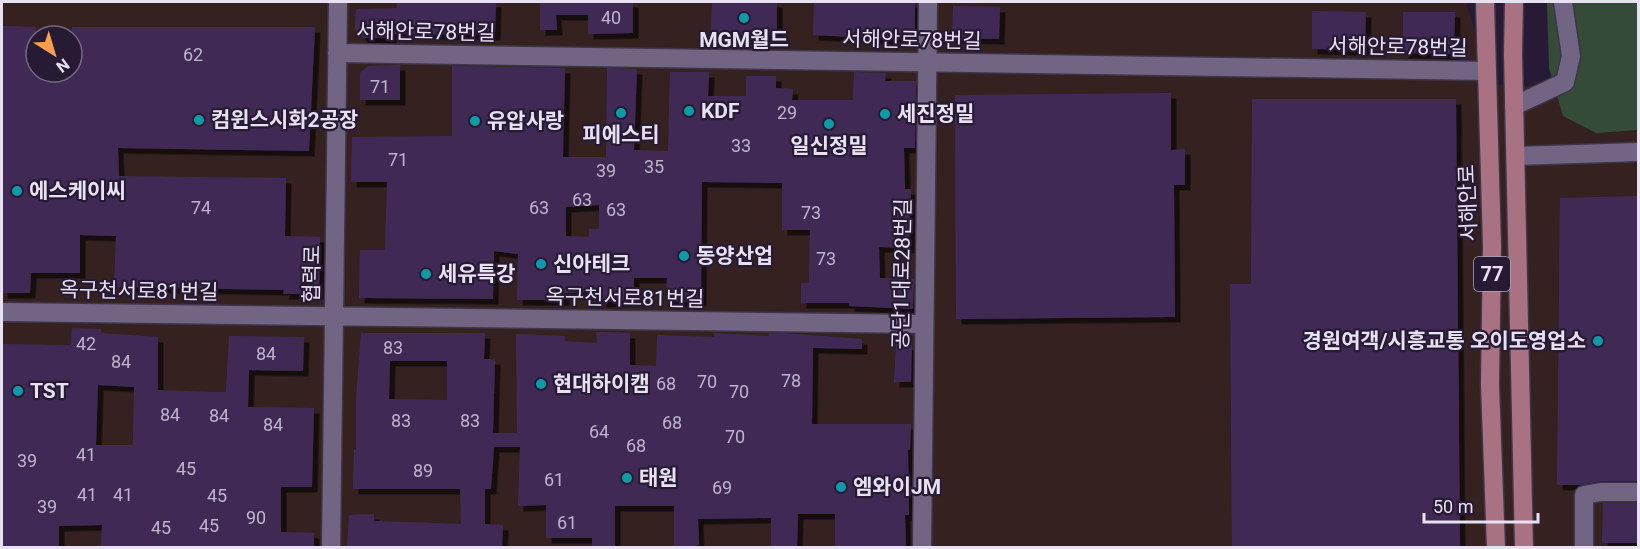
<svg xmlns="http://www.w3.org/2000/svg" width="1640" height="549" viewBox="0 0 1640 549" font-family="Roboto,'Noto Sans KR',sans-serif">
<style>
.industrial{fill:#352220;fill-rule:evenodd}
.green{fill:#334b37}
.building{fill:#3f2c55;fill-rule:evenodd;filter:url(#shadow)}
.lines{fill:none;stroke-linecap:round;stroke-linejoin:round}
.minor-casing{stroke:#3f354a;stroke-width:21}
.major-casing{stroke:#3f354a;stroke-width:21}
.minor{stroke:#726584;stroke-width:18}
.major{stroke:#a97282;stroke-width:18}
.culture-dot{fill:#0f9aa8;stroke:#261a34;stroke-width:2}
.labels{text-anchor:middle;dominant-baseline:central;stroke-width:4.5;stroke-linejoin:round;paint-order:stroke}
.number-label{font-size:18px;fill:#beb4cb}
.shield{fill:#261a34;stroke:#aea5b9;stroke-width:1.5}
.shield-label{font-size:20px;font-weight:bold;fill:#e8e1f2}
.street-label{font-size:21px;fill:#e8e1f2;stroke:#261a34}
.poi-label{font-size:21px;font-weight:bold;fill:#e8e1f2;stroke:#261a34;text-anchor:start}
</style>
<defs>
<filter id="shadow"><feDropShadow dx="5.5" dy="5.5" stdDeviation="0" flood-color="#0009"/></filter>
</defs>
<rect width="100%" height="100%" fill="#261a34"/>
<!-- industrial -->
<path class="industrial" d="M2,2h1464l25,82 147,8v455h-1636zM36,36h36v36h-36z"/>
<!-- green -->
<path class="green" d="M1547,2h91v128l-42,3 -33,-17 -14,-48z"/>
<!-- building -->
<path class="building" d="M397,2h99l-1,33 -104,-1v4h-28l-8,-10 1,-19 41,-1z
M540,2h93v31l-45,1v-19h-32l1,15h-17z
M712,2h65v33h-66z
M814,2h101v30l-7,8 -95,-5z
M953,6l47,1 -1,32 -47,-1z
M1312,11l54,1 -1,38 -53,-1z
M1403,12h52l-1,42 -51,-1z
M2,26l34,1v45h36v-45h243l-6,124 -191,-3 1,28 167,2 -1,58 35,1 -1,57h-36l1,-4 -170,-3 2,-51 -36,-1v38h-49l-1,20h-28z
M400,65v35h-40v-27l8,-7z
M452,66l113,2 -2,89h43l1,-89 30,1 -3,81 34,1 2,-79h39l-1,24h38v-20h30v12l17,1 -1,11h61l1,-28 32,1 -1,8h31l-1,67h-11l1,41h6l-2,59 -30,-1 1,31 34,1 -1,29 -1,1 -63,-3v-3h-48v-20h8l1,-53h-28v-47l-80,-1 -1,119 -35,1 1,-24h-33v23l-33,1v-10l-37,1v7h-47l1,-46 -24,-3 -1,48 -134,-1 1,-48h25l2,-68h-36l1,-45 100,-1zM599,205v24h-10v8l-23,-1v-29z
M1171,93v57l14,-1v36h-11l1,132 -219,2 -1,-224z
M1252,99h204l4,449h-228l-2,-264h21z
M1638,196v285h-37l-21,4h-23l3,-287z
M72,328l29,1v4l57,4v53l52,2h16l3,-56 75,1 -1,34 -54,-1 -1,37 66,1 -2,79h-31v45l33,1v15h-213l1,-23 -43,1v22h-57v-204l69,1zM98,385l36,2 -1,58h-37z
M596,332l34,1v32l26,1 1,-31 57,2v-4l55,3v-3h12l81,6v10l-49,-1 -1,76h99l-1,26h-2l1,65h-4l1,33h-71v-34h-37l-1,34h-26v-30l-73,1 1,26 -5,1v2h-20v-42h-59v42h-23v-10h-46v-33l-28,1 2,-59h-26l-3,42h-6v35l18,1 -1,23h-155l2,-33 25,-1v7l87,3 -1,-35h-107l1,-39h2v-51l5,-66h124l-1,26h11l-2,74h24l-1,-99 49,2v5l32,2zM390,361h57v39l-58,-1z
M896,344l16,1 -1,37h-17z
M1603,503h35v40h-36z"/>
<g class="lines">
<defs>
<path id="minor" d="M337,53l1150,18
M1514,106l51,-24 6,-26 -8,-54
M1516,156l122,-4
M2,312l922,12
M331,548l7,-546
M922,548l6,-546
M1584,548v-53l17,-3h37"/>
<path id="major" d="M1485,2l7,244 -2,139 6,163
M1514,2l-1,52 11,494"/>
</defs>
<!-- minor casing -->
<use href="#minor" class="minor-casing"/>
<!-- major casing -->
<use href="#major" class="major-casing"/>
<!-- minor -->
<use href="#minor" class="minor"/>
<!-- major -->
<use href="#major" class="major"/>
</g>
<!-- markers -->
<g class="culture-dot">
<circle cx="744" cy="18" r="6"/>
<circle cx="689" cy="111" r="6"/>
<circle cx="621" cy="113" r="6"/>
<circle cx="885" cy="114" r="6"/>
<circle cx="199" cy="120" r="6"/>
<circle cx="475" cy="121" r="6"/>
<circle cx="829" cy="124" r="6"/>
<circle cx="17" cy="191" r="6"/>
<circle cx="684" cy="256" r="6"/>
<circle cx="541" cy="264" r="6"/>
<circle cx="426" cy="274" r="6"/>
<circle cx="1598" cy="341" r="6"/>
<circle cx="541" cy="384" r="6"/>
<circle cx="18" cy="391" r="6"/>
<circle cx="627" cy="478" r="6"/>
<circle cx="841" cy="487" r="6"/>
</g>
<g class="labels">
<!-- number labels -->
<g class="number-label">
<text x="611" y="17">40</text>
<text x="193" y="54">62</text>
<text x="380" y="86">71</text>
<text x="787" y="112">29</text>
<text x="741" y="145">33</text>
<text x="398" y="159">71</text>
<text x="654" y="166">35</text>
<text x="606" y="170">39</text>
<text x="582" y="199">63</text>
<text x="201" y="207">74</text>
<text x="539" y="207">63</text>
<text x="616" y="209">63</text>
<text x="811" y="212">73</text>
<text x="826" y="258">73</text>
<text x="86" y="343">42</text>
<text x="393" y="347">83</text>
<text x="266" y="353">84</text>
<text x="121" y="361">84</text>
<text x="791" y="380">78</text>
<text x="707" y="381">70</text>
<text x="666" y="383">68</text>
<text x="739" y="391">70</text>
<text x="170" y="414">84</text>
<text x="219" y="415">84</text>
<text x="401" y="420">83</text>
<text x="470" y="420">83</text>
<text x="672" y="422">68</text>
<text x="273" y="424">84</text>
<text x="599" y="431">64</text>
<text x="735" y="436">70</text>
<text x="636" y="445">68</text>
<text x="86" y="454">41</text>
<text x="27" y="460">39</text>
<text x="186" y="468">45</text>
<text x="423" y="470">89</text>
<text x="554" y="479">61</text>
<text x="722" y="487">69</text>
<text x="87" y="494">41</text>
<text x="123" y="494">41</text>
<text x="217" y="495">45</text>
<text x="47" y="506">39</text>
<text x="256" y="517">90</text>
<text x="567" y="522">61</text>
<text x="209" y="525">45</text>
<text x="161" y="527">45</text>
</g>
<!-- shield labels -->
<rect class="shield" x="1474" y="257" width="36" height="34" rx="4.5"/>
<g class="shield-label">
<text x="1492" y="274">77</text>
</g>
<!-- street labels -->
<g class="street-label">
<text transform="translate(426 32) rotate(1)">서해안로78번길</text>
<text transform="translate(912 40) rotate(1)">서해안로78번길</text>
<text transform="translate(1398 47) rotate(1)">서해안로78번길</text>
<text transform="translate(1468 203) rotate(-92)">서해안로</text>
<text transform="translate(312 274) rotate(-89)">협력로</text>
<text transform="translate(902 274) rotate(-89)">공단1대로28번길</text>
<text transform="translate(139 291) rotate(1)">옥구천서로81번길</text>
<text transform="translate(625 298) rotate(1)">옥구천서로81번길</text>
</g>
<!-- poi labels -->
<g class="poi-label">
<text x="744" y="40" text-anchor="middle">MGM월드</text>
<text x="701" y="111">KDF</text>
<text x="897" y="114">세진정밀</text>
<text x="211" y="120">컴윈스시화2공장</text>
<text x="487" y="121">유압사랑</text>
<text x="621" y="135" text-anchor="middle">피에스티</text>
<text x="829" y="146" text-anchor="middle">일신정밀</text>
<text x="29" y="191">에스케이씨</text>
<text x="696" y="256">동양산업</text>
<text x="553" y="264">신아테크</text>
<text x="438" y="274">세유특강</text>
<text x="1586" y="341" text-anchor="end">경원여객/시흥교통 오이도영업소</text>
<text x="553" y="384">현대하이캠</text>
<text x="30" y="391">TST</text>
<text x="639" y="478">태원</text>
<text x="853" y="487">엠와이JM</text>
</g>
</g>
<!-- border -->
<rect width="1640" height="549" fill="none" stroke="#e8e1f2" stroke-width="6"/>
<!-- north arrow -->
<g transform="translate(54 54) rotate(143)"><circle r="28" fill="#261a34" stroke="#746a80" stroke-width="1.5"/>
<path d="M0-4.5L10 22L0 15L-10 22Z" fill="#fb9e50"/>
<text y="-9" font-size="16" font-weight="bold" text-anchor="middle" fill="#e8e1f2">N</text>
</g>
<!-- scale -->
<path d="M1424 513v9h114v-9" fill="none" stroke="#e8e1f2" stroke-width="3"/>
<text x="1433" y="513" font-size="18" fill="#e8e1f2" stroke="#261a34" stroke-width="4.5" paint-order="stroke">50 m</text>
</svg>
